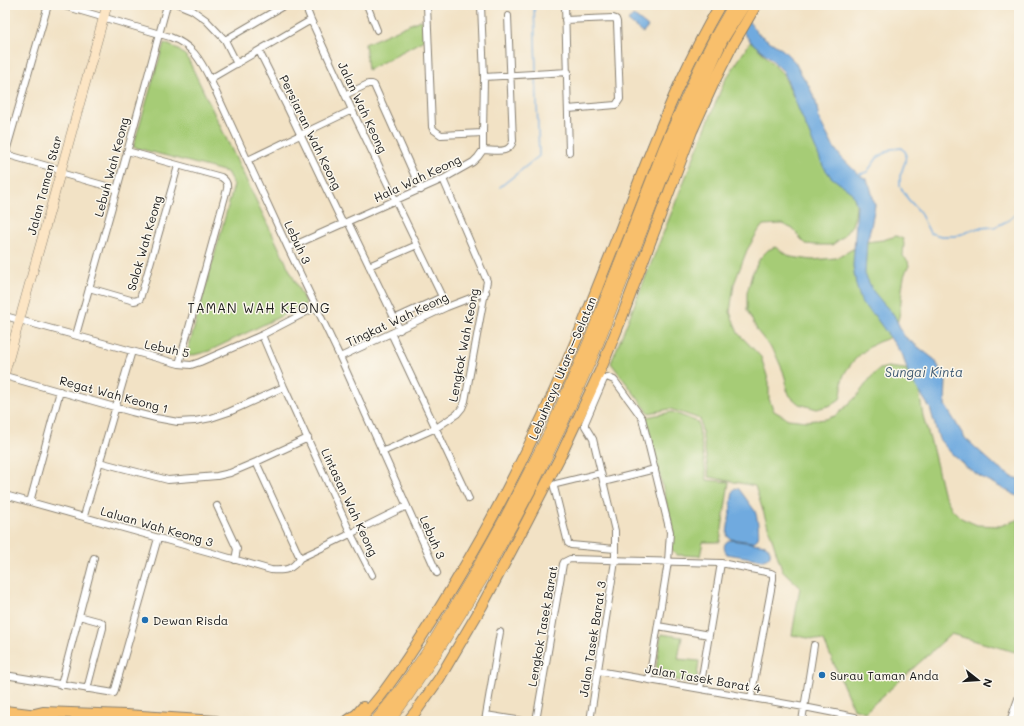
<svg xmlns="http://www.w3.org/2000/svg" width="1024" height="726" viewBox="0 0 1024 726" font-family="Mali,sans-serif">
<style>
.green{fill:#a6cc76;stroke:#617449}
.water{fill:#6faadf;stroke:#46637e}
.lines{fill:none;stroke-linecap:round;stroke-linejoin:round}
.stream{stroke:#6faadf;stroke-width:1.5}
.street-casing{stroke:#877f70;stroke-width:8}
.secondary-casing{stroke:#877f70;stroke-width:10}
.primary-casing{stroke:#877f70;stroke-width:12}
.highway-casing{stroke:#877f70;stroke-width:12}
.street{stroke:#fff;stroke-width:6}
.secondary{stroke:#fce5c4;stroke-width:9}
.primary{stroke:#f8bf6c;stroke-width:10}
.highway{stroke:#f8bf6c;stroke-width:11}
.poi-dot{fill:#1f6fb2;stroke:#fbf7ec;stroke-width:1.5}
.labels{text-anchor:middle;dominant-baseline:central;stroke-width:3;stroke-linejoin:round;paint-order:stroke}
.street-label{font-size:12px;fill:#1c1c1c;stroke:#fbf7ec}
.poi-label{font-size:12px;fill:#1c1c1c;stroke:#fbf7ec;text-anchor:start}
.neighbourhood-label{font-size:13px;letter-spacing:1px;fill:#1c1c1c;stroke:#fbf7ec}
.water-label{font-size:13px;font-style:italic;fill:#415c74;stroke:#fbf7ec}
</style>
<rect width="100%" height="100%" fill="#fbf7ec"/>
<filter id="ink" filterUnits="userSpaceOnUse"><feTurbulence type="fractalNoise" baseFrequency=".025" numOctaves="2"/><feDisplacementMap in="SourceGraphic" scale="8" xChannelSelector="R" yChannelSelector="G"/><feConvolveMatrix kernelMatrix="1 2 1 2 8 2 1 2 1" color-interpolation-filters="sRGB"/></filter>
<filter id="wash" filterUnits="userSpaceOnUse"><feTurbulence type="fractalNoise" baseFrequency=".012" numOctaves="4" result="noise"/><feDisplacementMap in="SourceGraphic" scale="16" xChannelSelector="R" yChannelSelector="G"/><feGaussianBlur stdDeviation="0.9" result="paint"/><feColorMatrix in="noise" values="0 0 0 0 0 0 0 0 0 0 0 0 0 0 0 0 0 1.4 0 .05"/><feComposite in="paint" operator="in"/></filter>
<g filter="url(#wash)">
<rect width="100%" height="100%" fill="#f2e2c5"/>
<!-- green -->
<path class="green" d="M420,20l5,3 -1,17 -56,30 -3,-26z
M751,41l32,33 16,35 54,83 3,13 -1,11 -3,9 -9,12 -11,8h-16l-10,-1 -5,-5 -8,-10 -11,-5 -19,1 -4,5 -12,20 -13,34 -4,28 8,21 23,24 8,25v17l5,12 14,8 19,2 19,-2 11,-4 20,-19 15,-20 8,-7 8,-2 17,2 5,4 9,18 4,25 9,30 11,46 9,17 9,9 16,7 23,1 19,-7v120l-4,13 -64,-18 -86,78 -12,-4 -29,-67 -32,-6 8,-48 -18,-17 -27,-84 -46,-9 -9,-58 -30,-10 -21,4 -38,-50 113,-281z
M164,43l12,5 11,9 119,247 -97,47 -23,6 48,-172 -7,-13 -94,-25z
M896,236l7,3 1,5 -1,12 5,5 1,5c-8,10 -7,33 -9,45 -1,8 -4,16 -8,23 -4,6 -10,6 -16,9 -12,6 -32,25 -34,38 0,2 0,4 0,6 0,4 -1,8 -2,12l-9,6 -14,4 -18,-5 -9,-8 -3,-6 -1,-9 -3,-10 -8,-18 -17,-21 -11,-22v-17l5,-19 8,-16 8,-8 7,-3 16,10 21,3 24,-2 30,-16 17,-2z
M672,412l26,10 9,58 22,2 -9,60h-17l-3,14 -23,-1 -6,-6 2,-19 -27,-113z
M661,634l21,3 -4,22 21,2 -3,23 -41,-8z"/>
<!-- water -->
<path class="water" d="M723,5h14l20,28 26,17 12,12 5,10 9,14 7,16 3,17 14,27 8,11 17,17 8,5 4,7 5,19 -4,22 -4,14 -2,33 8,17 10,12 11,12 10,21 31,24 11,21 -1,24 20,33 33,30 14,9 7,2v18l-38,-20 -13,-9 -16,-14 -13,-15 -9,-31 -21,-32 -6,-20 -29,-41 -12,-11 -6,-19 -3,-19 4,-61 -5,-12 -21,-16 -8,-11 -25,-58 -14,-36 -16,-16 -18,-15z
M633,15l15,12 -5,6 -15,-12z
M735,488l4,1 16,22c2,5 5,22 3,27 -2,3 -3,3 -6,4l-21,-3 -3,-2 -1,-3 6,-43z
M731,540l35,5c6,6 6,13 -3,15l-36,-6c-5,-6 -3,-13 4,-14z"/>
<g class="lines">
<!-- stream -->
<path class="stream" d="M534,5l2,66
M857,175l10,-3 10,-14 14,-9 11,-1 4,5 -1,9 -5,14v10l8,13 11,12 11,22 11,3h15l22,-8 17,-1 14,-7 10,-9
M500,187l39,-31 -3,-81"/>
</g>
</g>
<g filter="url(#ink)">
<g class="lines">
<defs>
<path id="street" d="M61,5l109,32c22,8 30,22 40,42l78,169 52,109 97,216
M180,5l12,5 14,10 19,20 12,24
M305,5l6,15
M367,5l10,25
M427,5l5,122 2,3 7,5 42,-2
M565,5l4,147
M565,20l48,-2 3,1 1,3 3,77 -4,6 -48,4
M225,40l60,-35
M259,51l29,58 55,115
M484,77l84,-5
M210,79l101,-59 41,90 95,197
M345,95l23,-11h4l2,1 47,105
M483,150c12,0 26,5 30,-9l-5,-125
M127,151l94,26c5,3 7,6 6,12l-48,175
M5,154l56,16
M5,155l43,-150
M248,160l104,-50
M60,173l57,16
M348,222l52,108
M288,248l155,-69 30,-17 5,-5 5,-7v-17l1,-56 -3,-72
M369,266l48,-21
M89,288l45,13 4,-1 2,-1 38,-133
M5,316l174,48 12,1 9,-3 62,-27 54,-28
M394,319l48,-22
M391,333l78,166
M76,335l41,-146 50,-184
M262,335l22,52 67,147 21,41
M340,357l107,-50 39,-15
M5,376l127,36 24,6 22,4 17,-1 16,-3 18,-6 55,-25
M382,452l54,-24 21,-14 5,-6 3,-7 22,-120 -44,-102
M99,462l69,18 49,-4 13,-3 26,-11 52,-24
M256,462l44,96
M601,473l-45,11 -2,1v2l14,56 3,2 44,4
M603,482l52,-13
M5,495l204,57 62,18c14,1 21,0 29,-12
M30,502l30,-111
M217,506l20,43 -2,11
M84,516l48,-165
M300,558c36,-16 71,-35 107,-52
M79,616l22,6 2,2v4l-16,61
M658,626l51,9
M598,671l206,36 51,10 2,4
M5,675l109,18 44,-155
M61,685l33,-127
M700,689l21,-126
M486,715l37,6
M485,721l15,-89
M536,721l27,-157 1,-2 6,-3 151,4 50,10 2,1v5l-22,119
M590,721l25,-160v-30l-22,-92 -8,-13v-3l19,-44 3,-2 7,3 1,1 27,37 28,114 -2,30 -19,118
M802,721l12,-76
M1010,721l9,-25"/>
<path id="secondary" d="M5,372l102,-367"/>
<path id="primary" d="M5,711l32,4
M30,715l13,-3 83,3 90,6
M29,718l26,3
M347,721l10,-7 6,-7
M359,721c9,-10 18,-20 26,-31 36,-49 67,-101 97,-154 36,-65 68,-132 96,-200 23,-57 45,-113 67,-170 22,-55 45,-110 75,-161
M408,721l9,-11 22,-31 43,-73 45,-85 34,-66 39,-84 22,-54 70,-186 23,-51 17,-34 24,-41"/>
<path id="highway" d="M376,721l26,-33 27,-38 46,-77 30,-54 46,-89 39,-90 74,-191 35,-79 16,-32 19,-33
M389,721l19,-26 26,-39 47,-76 31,-56 18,-34 32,-66 35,-79 67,-172 49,-113 9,-20 22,-35"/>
</defs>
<!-- street casing -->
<use href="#street" class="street-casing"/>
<!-- secondary casing -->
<use href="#secondary" class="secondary-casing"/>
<!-- primary casing -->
<use href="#primary" class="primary-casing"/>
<!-- highway casing -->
<use href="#highway" class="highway-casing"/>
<!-- street -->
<use href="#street" class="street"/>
<!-- secondary -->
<use href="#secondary" class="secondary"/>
<!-- primary -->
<use href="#primary" class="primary"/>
<!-- highway -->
<use href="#highway" class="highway"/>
</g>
</g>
<!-- markers -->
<g class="poi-dot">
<circle cx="145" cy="620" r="4"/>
<circle cx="822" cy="675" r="4"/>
</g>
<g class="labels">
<!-- street labels -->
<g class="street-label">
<text transform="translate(363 107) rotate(65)">Jalan Wah Keong</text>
<text transform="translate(311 132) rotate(64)">Persiaran Wah Keong</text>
<text transform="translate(111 167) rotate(-75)">Lebuh Wah Keong</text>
<text transform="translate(417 178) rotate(-25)">Hala Wah Keong</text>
<text transform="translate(44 185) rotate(-75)">Jalan Taman Star</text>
<text transform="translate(298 242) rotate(65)">Lebuh 3</text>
<text transform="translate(144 243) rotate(-74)">Solok Wah Keong</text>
<text transform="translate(397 319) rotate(-25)">Tingkat Wah Keong</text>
<text transform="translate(463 345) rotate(-79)">Lengkok Wah Keong</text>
<text transform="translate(167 348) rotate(12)">Lebuh 5</text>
<text transform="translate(562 368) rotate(-67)">Lebuhraya Utara–Selatan</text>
<text transform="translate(114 394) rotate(15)">Regat Wah Keong 1</text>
<text transform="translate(350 502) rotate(65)">Lintasan Wah Keong</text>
<text transform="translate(157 526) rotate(16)">Laluan Wah Keong 3</text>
<text transform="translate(433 537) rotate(66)">Lebuh 3</text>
<text transform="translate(542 626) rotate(-80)">Lengkok Tasek Barat</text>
<text transform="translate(592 639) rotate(-81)">Jalan Tasek Barat 3</text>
<text transform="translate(703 678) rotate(10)">Jalan Tasek Barat 4</text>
</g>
<!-- poi labels -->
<g class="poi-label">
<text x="153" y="620">Dewan Risda</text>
<text x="830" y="675">Surau Taman Anda</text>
</g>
<!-- neighbourhood labels -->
<g class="neighbourhood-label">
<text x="259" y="307">TAMAN WAH KEONG</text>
</g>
<!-- water labels -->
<g class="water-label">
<text x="924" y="371">Sungai Kinta</text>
</g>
</g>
<!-- margin -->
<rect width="1024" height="726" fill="none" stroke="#fbf7ec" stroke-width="20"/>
<!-- north arrow -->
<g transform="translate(978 680) rotate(107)" stroke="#fbf7ec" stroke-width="3" paint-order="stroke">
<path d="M0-3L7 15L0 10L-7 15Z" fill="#1c1c1c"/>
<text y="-6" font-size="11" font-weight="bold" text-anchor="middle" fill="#1c1c1c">N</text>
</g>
</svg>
